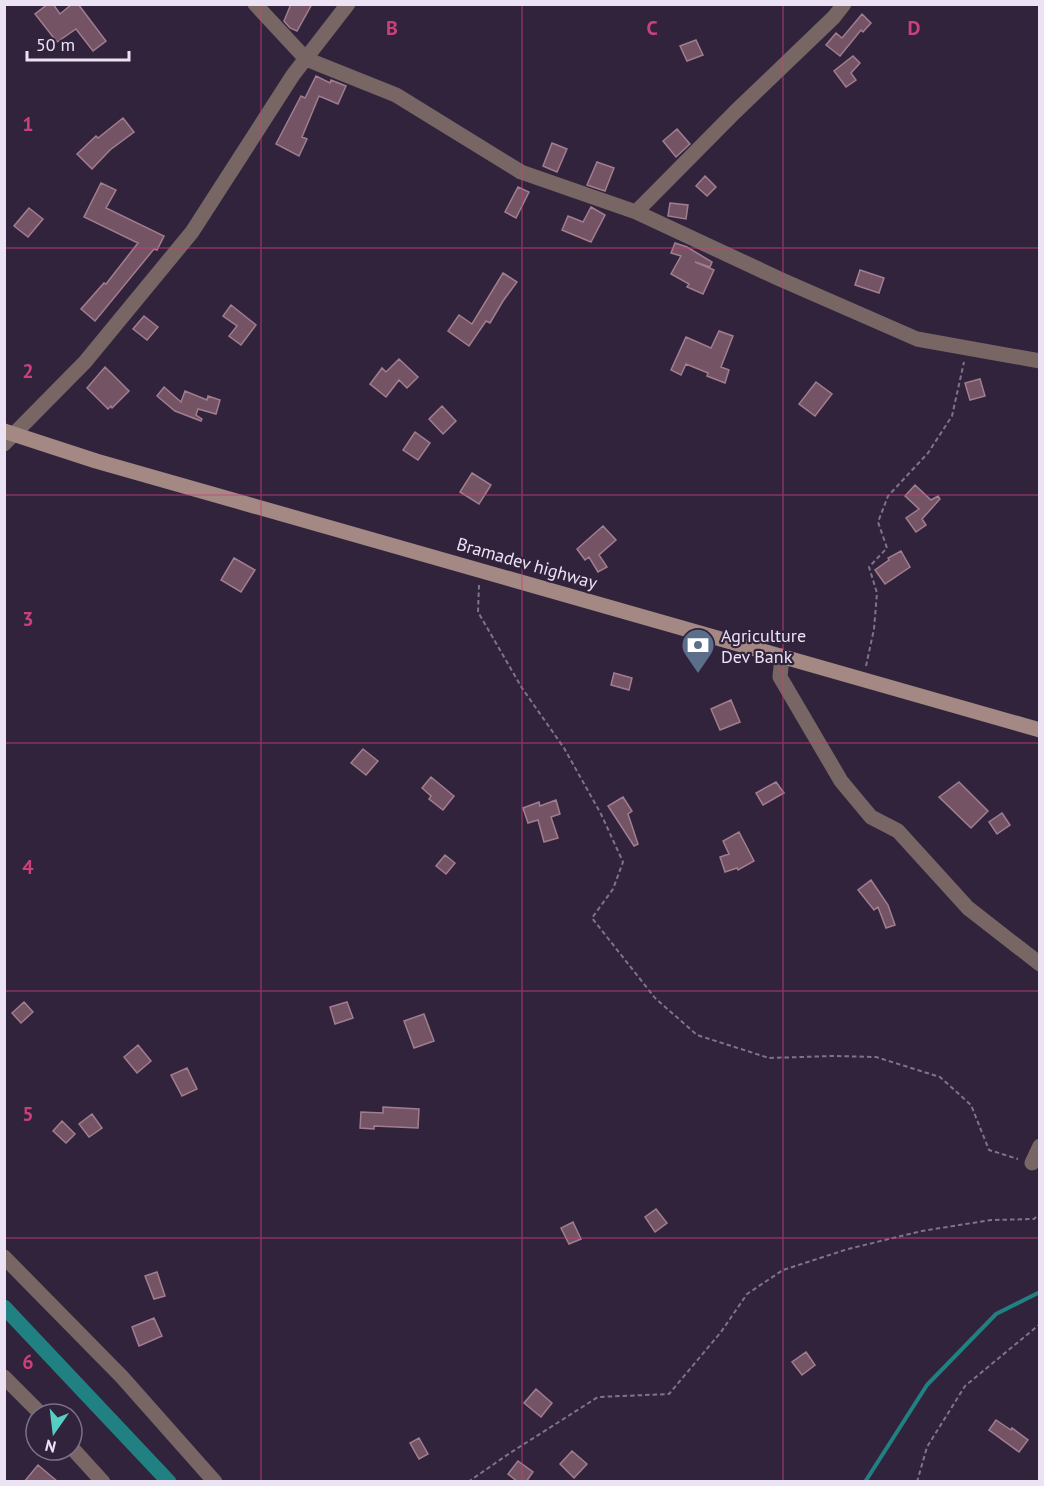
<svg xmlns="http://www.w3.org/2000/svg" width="1044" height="1486" viewBox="0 0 1044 1486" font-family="'PT Sans',sans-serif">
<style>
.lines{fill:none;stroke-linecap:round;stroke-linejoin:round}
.stream{stroke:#218182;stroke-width:4}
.canal{stroke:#218182;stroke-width:15}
.building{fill:#745364;stroke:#a17e8f;stroke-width:1.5}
.path{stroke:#7f7389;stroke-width:2;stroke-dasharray:4.5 3;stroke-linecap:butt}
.street{stroke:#776664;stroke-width:15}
.secondary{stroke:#a38884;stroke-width:15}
.grid{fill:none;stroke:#ca417a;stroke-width:1.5;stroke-opacity:0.55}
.labels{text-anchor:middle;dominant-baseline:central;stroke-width:4.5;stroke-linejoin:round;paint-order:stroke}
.street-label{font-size:18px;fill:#ebe3f4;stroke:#32233d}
.poi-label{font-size:18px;fill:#ebe3f4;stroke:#32233d;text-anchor:start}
.grid-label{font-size:20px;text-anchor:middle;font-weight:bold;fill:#ca417a;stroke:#32233d;stroke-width:4.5;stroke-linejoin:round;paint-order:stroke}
</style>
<rect width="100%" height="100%" fill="#32233d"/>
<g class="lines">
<!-- stream -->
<path class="stream" d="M865,1482l62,-97 69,-71 44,-22"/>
<!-- canal -->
<path class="canal" d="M4,1307l165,175"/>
</g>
<!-- building -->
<path class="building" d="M48,4h5l7,10 12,-10h6l28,37 -13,10 -17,-22 -19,13 -22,-28z
M291,4h21l-15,27 -7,-3 -6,-7z
M862,14l9,9 -8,9 -2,-2 -21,26 -14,-11 10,-12 6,5z
M696,40l7,15 -16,6 -7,-15z
M853,56l7,7 -9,10 5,7 -10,7 -12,-16z
M316,76l14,7 1,-3 15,6 -8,18 -19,-8 -17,41 5,2 -8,17 -23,-12 25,-48 4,2z
M123,118l11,14 -24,18 -18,19 -15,-15 19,-18 2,2z
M677,129l13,15 -14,13 -13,-16z
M552,143l15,6 -10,23 -14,-6z
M597,162l17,6 -9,23 -18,-6z
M705,176l11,11 -9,9 -11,-10z
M101,183l15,7 -10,18 58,28 -7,14 -3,-1 -59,72 -14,-12 23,-26 2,1 32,-41 -54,-26z
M518,187l11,5 -13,26 -11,-6z
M670,203l18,2 -2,14 -18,-3z
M591,207l14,8 -14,27 -29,-12 6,-14 15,6z
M29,208l14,11 -15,18 -14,-11z
M675,243l12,4 25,15 -2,5 -15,-5 19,8 -11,24 -16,-7 2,-3 -18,-10 10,-18 -10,-3z
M860,270l24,8 -5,15 -24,-8z
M503,273l14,9 -14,19 -13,22 -4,-2 -17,25 -21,-15 11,-16 13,9z
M231,305l25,20 -15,20 -12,-9 8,-10 -14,-10z
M144,316l14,11 -11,13 -14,-11z
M719,331l14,5 -12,31 8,3 -4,13 -18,-7 1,-3 -22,-9 -5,11 -10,-5 15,-33 25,11z
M399,359l19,18 -11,11 -8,-8 -13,17 -16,-13 12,-16 4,4z
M105,367l24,24 -17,17 -1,-2 -3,3 -21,-21z
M980,379l5,17 -15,4 -5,-17z
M816,382l16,12 -17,22 -16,-12z
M164,387l17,15 4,-11 22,9 1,-4 12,4 -4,14 -18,-5 -2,6 6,4 -1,2 -26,-10 -18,-15z
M442,406l14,15 -13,13 -14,-15z
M415,432l15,11 -12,17 -15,-10z
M472,473l19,12 -12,19 -19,-12z
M915,485l16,15 7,-4 2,3 -18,20 4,6 -10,7 -10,-14 13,-9 -14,-13z
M603,526l13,14 -17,15 8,12 -9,5 -9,-15 -4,3 -8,-11z
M901,551l9,16 -25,17 -10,-14 14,-10 -1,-2z
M234,558l21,12 -14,22 -20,-12z
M614,673l18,5 -3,12 -18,-5z
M731,700l9,22 -20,8 -9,-21z
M363,749l15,12 -12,14 -15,-12z
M431,777l23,19 -11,14 -14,-11 2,-3 -9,-8z
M776,782l8,11 -21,12 -7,-12z
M959,782l29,29 -17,17 -32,-31z
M623,797l9,14 -4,3 10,30 -4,2 -26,-40z
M556,800l4,14 -9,3 7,21 -14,4 -6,-22 -10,3 -5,-15 16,-6 1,4z
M1002,813l8,12 -13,9 -8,-12z
M739,832l15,29 -16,9 -1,-2 -12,4 -5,-15 9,-3 -6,-13z
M445,855l10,8 -9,11 -10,-8z
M871,880l17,25 7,20 -9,3 -8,-21 -4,3 -16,-20z
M24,1002l9,10 -12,11 -9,-10z
M347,1002l6,16 -18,6 -5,-17z
M424,1014l10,27 -20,7 -10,-27z
M138,1045l13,16 -14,12 -13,-16z
M187,1068l10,21 -15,7 -11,-21z
M383,1107l36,2 -1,19 -44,-2v3l-14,-1 1,-16 22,1z
M92,1114l10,14 -13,9 -10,-13z
M62,1121l13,13 -9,9 -13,-12z
M656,1209l11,14 -12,9 -10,-15z
M573,1222l8,17 -12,5 -8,-16z
M157,1272l8,24 -11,3 -9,-23z
M154,1318l8,18 -23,10 -7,-19z
M806,1352l9,13 -13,10 -10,-13z
M536,1389l16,14 -11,14 -17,-14z
M996,1420l15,10 1,-2 16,12 -9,12 -30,-22z
M419,1438l9,16 -9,5 -9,-16z
M572,1451l15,13 -13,14 -14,-14z
M518,1461l15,11 -7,10h-8l-10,-8z
M38,1465l20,17h-34z"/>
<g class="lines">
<!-- path -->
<path class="path" d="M479,585l-1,27 44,76 42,60 37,66 22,48 -10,27 -21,29 63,80 42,37 72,23 64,-2 43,1 64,20 31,28 18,45 29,9
M866,666l8,-37 3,-36 -8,-26 18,-19 -9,-26 10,-26 40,-43 24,-37 12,-54
M468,1482l42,-29 88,-56 71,-3 52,-62 26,-38 36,-24 65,-21 74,-18 69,-11 43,-1 6,-6
M917,1482l10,-35 38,-61 75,-62"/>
<!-- street -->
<path class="street" d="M255,4l51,55 90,36 125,77 115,40 146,68 135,59 123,22
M636,212l99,-100 99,-95 10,-13
M4,444l81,-82 107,-130 101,-157 55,-71
M782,656l-2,21 61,104 30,36 27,14 70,77 72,56
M1032,1163l8,-17
M4,1257l118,120 93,105
M4,1377l37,37
M72,1448l31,34"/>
<!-- secondary -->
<path class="secondary" d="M4,431l92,30 944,269"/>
</g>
<!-- grid -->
<path class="grid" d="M261,4v1478M522,4v1478M783,4v1478M4,248h1036M4,495h1036M4,743h1036M4,991h1036M4,1238h1036"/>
<!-- icons -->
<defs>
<symbol id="bank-pin" viewBox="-11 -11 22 30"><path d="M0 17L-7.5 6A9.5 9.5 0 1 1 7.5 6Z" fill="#5c6f8a" stroke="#32233d"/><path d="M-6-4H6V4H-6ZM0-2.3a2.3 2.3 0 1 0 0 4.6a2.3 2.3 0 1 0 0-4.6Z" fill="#fff"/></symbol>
</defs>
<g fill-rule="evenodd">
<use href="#bank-pin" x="679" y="626" width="38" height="52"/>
</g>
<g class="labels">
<!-- street labels -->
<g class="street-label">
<text transform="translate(527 563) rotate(16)">Bramadev highway</text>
</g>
<!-- poi labels -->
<g class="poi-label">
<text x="721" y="635">Agriculture<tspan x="721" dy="21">Dev Bank</tspan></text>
</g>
</g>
<g class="grid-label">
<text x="392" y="35">B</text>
<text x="652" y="35">C</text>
<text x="914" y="35">D</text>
<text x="28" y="131">1</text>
<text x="28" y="378">2</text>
<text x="28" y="626">3</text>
<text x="28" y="874">4</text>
<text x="28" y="1121">5</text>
<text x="28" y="1369">6</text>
</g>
<!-- border -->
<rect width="1044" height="1486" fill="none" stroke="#ebe3f4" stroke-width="12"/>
<!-- north arrow -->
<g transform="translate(54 1432) rotate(194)"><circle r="28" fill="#32233d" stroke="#7c7086" stroke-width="1.5"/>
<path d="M0-4.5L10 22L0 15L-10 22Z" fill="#56cec3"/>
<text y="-9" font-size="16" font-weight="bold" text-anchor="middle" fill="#ebe3f4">N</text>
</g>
<!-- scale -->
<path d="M27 51v9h102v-9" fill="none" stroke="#ebe3f4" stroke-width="3"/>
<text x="36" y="51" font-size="18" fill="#ebe3f4" stroke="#32233d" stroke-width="4.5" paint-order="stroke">50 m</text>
</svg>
